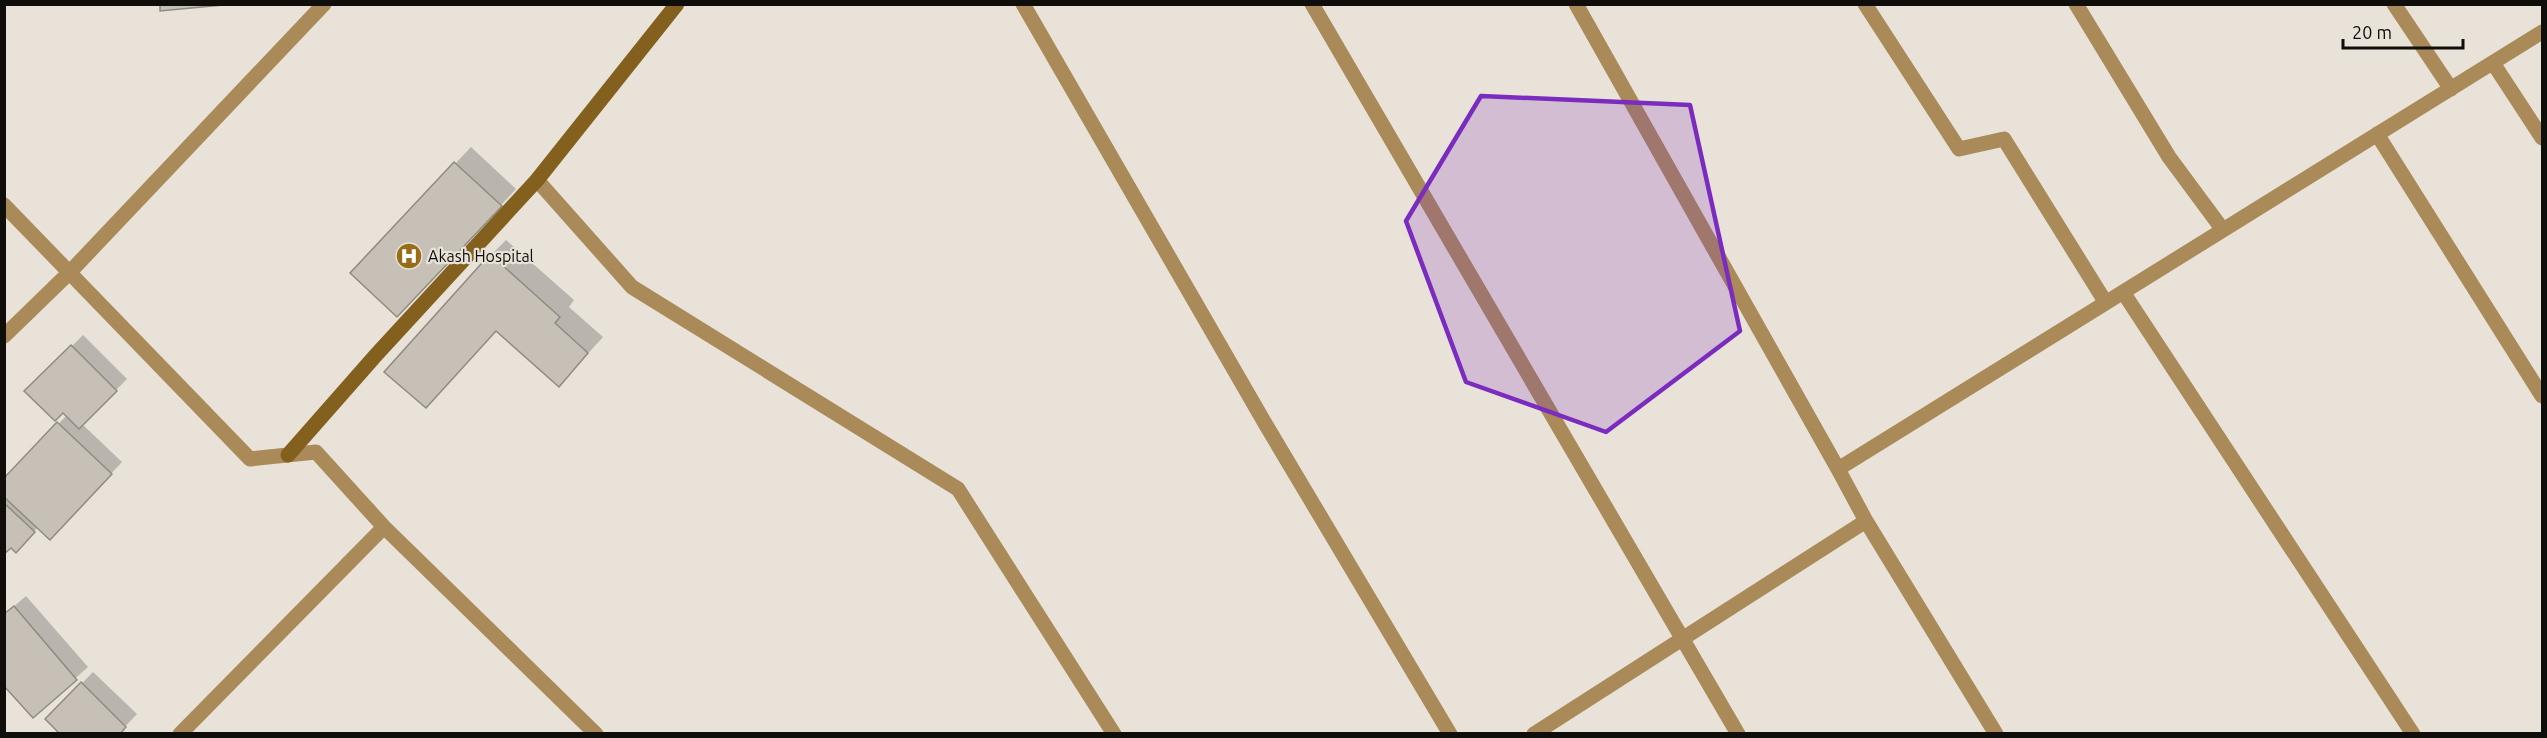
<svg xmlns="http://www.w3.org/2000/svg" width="2547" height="738" viewBox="0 0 2547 738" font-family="Ubuntu,sans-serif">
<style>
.shadow{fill:#0003}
.building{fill:#c6c0b7;stroke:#908b82;stroke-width:1.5}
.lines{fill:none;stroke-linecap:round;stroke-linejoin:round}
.street{stroke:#a98a58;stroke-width:15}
.secondary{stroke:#84601e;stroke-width:15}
.marked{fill:#7b2cbf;fill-opacity:0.2;stroke:#7b2cbf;stroke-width:4.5;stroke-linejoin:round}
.labels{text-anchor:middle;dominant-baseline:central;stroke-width:4.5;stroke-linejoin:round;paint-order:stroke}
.poi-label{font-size:16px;fill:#100e0b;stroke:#e8e2d9;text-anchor:start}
</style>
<rect width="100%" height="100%" fill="#e8e2d9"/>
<!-- shadow -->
<path class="shadow" d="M471,147l45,42 -103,111 -61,-27z
M506,240l68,60 -5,7 34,30 -29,32 -83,-114z
M83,335l44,44 -45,45 40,38 -61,65h-23l-22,24 -5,-5 -7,7v-73l63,-65 -40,-24z
M26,596l62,71 -55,49 -29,-101z
M93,672l44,42 -19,20 -71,-15z"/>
<!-- building -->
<path class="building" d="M160,4h63v1l-63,6z
M454,162l48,44 -105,111 -47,-44z
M490,254l70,63 -5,6 33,30 -29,34 -63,-56 -70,77 -42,-36z
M71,345l46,46 -38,38 -16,-16 -8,8 -31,-30z
M57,422l55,52 -62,66 -46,-43v-19z
M4,503l31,29 -19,21 -5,-5 -7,6z
M14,606l63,74 -44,38 -29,-32v-72z
M81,682l45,45 -6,7h-60l-15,-15z"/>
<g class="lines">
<!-- street -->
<path class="street" d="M1023,4l243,421 184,309
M1312,4l426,730
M1576,4l262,465
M1865,4l94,145 45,-10 102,164
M2076,4l93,153 54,73
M2394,4l57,85
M2493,63l49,75
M2377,134l165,262
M537,180l95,107 326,202 156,245
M4,205l246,254 66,-7 68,75 212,207
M2123,292l290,442
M4,336l66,-64 254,-268
M1866,521l130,213
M180,734l204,-207
M1534,734l332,-213 -28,-52 704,-437"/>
<!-- secondary -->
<path class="secondary" d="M288,455l88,-100 161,-175 140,-176"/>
</g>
<!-- marked area -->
<path class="marked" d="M1481,96l209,9 50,226 -134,101 -140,-50 -60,-161z"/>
<!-- icons -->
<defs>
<symbol id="hospital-disc" viewBox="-11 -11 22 22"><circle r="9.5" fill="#976d1a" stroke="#e8e2d9"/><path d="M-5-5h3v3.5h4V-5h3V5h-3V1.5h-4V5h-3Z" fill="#fff"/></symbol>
</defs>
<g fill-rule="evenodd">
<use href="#hospital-disc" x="394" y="241" width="30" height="30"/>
</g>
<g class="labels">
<!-- poi labels -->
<g class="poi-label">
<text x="428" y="256">Akash Hospital</text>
</g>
</g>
<!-- border -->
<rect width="2547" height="738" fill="none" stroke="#100e0b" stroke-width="12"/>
<!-- scale -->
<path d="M2343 39v9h120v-9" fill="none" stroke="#100e0b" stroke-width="3"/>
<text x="2352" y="39" font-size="18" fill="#100e0b" stroke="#e8e2d9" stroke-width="4.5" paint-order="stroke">20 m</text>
</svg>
